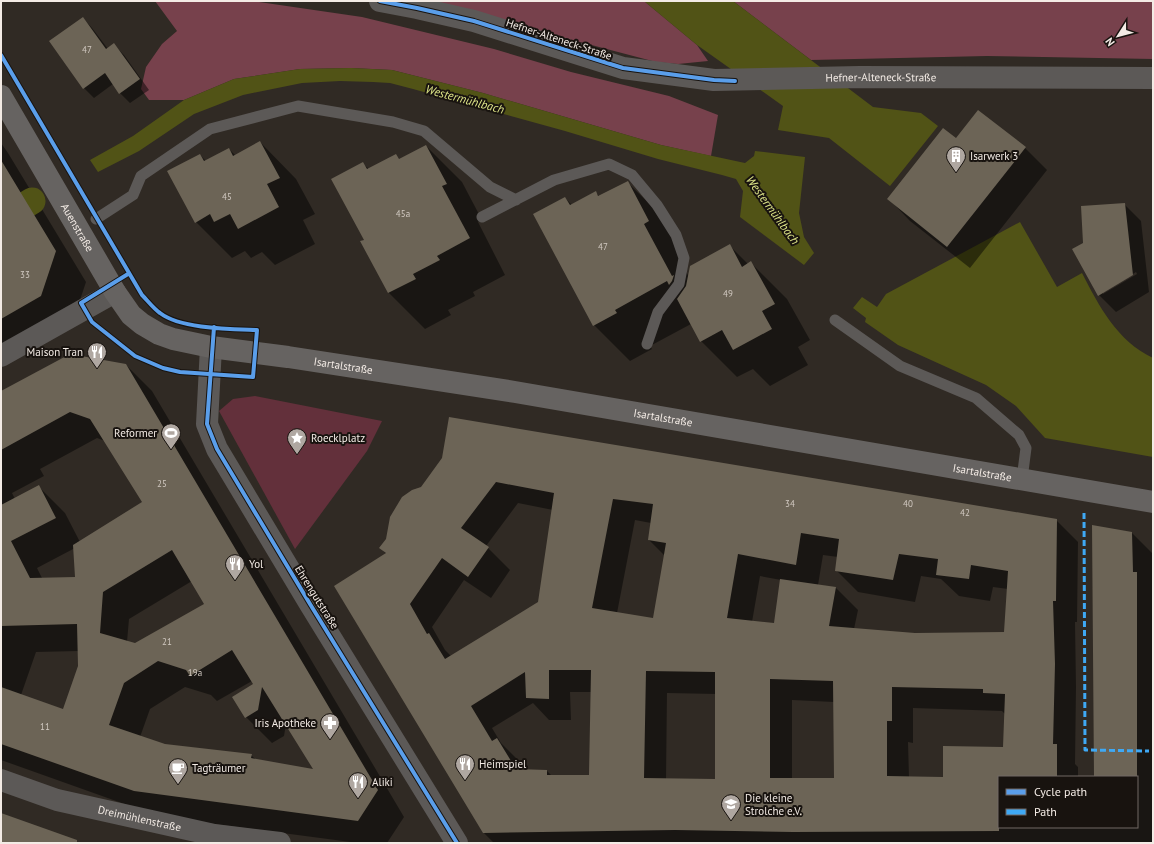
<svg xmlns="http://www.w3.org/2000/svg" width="1154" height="844" viewBox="0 0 1154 844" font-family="'PT Sans',sans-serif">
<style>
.green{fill:#63303b}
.forest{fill:#77414c}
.water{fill:#515316}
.shadow{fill:#0007;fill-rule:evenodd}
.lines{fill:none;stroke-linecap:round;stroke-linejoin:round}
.canal{stroke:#515316;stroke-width:27}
.building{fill:#6c6456;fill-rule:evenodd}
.lane{stroke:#5c5957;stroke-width:11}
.street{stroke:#5c5957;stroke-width:22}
.secondary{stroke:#666361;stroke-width:22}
.quiet{stroke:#3fa9f5;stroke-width:3;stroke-dasharray:6 3;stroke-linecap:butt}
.cycleway-casing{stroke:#18130f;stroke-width:6}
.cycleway{stroke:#5a9eea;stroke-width:4}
.labels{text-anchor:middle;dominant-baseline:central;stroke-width:4;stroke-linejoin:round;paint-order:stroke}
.number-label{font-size:9px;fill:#d1c9c1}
.street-label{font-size:11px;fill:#f3ebe5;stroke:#18130f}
.poi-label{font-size:11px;fill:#f3ebe5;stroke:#18130f;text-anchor:start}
.water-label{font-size:12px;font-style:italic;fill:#dde488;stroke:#18130f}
</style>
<rect width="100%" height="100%" fill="#302a24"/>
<!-- green -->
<path class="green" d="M255,396l127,25 -15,30 -72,98 -76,-138 14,-12z"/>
<!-- forest -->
<path class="forest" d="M155,1h98l109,16 132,32 77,23 98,24 49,19 -7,41 -50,-11 -178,-52 -91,-23 -41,-2 -51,1 -66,10 -50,21h-35l-8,-11 5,-22 16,-23 15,-13z
M424,1h220l53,44 11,16 -30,3 -22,-2z
M733,1h420v58l-166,-3 -176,4z"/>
<!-- water -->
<path class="water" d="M644,1h89l140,106 48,6 17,13 -48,60 -61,-48 -51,-8 5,-24 -86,-61z
M351,68l41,2 91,23 178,52 84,18 9,-7 1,-5 50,6 -6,56 5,24 10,16 -10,12 -64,-48 3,-26 -7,-12 -14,-4 -64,-16 -93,-28 -152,-42 -23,-6 -17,-1 -33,-1 -38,2 -59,12 -49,19 -55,37 -41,21 -8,-12 43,-24 51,-36 50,-21 66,-10z
M1020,222l37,65 25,-14c17,33 35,68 71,85v99l-108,-19 -29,-32 -30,-21 -88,-40 -33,-23 1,-4 -13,-10 9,-11 15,10 9,-13z"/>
<!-- shadow -->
<path class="shadow" d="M83,18l9,10 16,21 6,-4 10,10 25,35 -19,13 -10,-10 -7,-9 -19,14 -10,-10z
M956,140l69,8 22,22 -77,98 -60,-47 -21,-22z
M260,142l36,37 19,35 -12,6 12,24 -40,21 -13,-13 -11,6 -6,-7 -13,7 -36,-36 4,-67 6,6 23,-12 7,7z
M1,143l7,10 78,129 -15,45 -70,40z
M426,146l36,36 20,38 -4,2 27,53 -32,17 2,4 -27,14 3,5 -26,14 -36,-36 -27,-51 3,-2 -2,-76 6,5 31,-9z
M627,182l37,36 20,40 -4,2 9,17 40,-32 19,19 3,-1 36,36 23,41 -12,7 10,18 -38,21 -17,-17 -16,8 -36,-36 -10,-17 -41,22 2,3 -22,12 -36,-36 -29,-127 7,7 23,-13 5,5z
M1124,204l17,17 8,71 -33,20 -17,-17 -26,-46 11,-6zM1136,272l1,2 -34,20v-2z
M126,365l26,26 252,426 -17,26h-29l-197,-26 -160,-57v-368zM97,438l8,3 38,61 -63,40 -15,-29 -26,-26 -24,12 -3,-6 32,-17 -4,-7zM75,548l1,30h-34l-5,-10zM192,581l14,23 -71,40 -8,-2 2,-23zM79,651v15l-15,44 -43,-15 15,-43zM252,681l2,4 -8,32 26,26 12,-7 2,-12 29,47 -59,-11 -5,-5 -87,-10 -24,-8 10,-28 35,-22 26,8 6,6z
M443,458l613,62 22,22 -1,80h-2l1,65 -1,77 3,3v10h-79v50h138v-50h-42l37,-244 21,21v289h-659l-11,-11 -97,-278 -5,-6zM518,503l35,7 -14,93 -88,53 -6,-6 -13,-23 32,-47 27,18 19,-28 -24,-24zM635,520l16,3 -2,17 16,16 -11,63 -37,-6zM823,555l15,2 -2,13 22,22 57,10 6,-26 20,3 18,17 31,5 3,-14 15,2 -3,44 -90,1 -61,-5 4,-19 -22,-22 -18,-3zM760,576l21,4 -6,44 -23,-2zM570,692h22l-2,84h-38l-5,-5 -22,-1 -6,-9 -18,-18 -9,-15 41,-25 16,17h22zM667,693l49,1v86h-50zM792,700l42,2 1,77h-43zM913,708l89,3 3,3 -1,34 -60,30 -35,-1 -1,-35 5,1z"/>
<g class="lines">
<!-- canal -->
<path class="canal" d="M1,220l31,-19"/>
</g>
<!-- building -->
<path class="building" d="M83,17l23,32 8,-6 26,36 -21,15 -14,-21 -22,16 -34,-48z
M978,110l48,37 -79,100 -60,-48 56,-71 13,10z
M260,141l20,37 -13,6 12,23 -41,22 -8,-15 -16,8 -4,-8 -15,9 -28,-52 33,-17 4,7 25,-13 4,8z
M426,145l21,39 -5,2 28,52 -33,18 3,4 -27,14 3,5 -28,14 -28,-52 4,-1 -33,-61 32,-17 4,7 29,-15 3,5z
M1,160l55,91 -15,45 -40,23z
M628,181l21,40 -5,3 28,52 2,-1 -2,6 -3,4 -2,-4 -52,29 2,3 -24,13 -60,-112 32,-17 5,8 26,-14 2,5z
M1125,203l8,72 -35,21 -26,-47 11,-6 -2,-37z
M730,244l12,23 9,-6 24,43 -13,7 10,18 -39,21 -11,-20 -22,12 -23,-43 9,-13 4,-20z
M70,354l56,10 252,426 -20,31 -224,-30 -133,-47v-57l62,22 15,-43 -1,-42 -76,2v-121l38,-20 17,33 -45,23 19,37 45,-1 -2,-32 69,-43 -52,-83 -20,-7 -69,38v-59zM172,550l32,54 -69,39 -35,-10 3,-41zM232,650l21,34 -21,13 13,21 13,-8 4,-23 51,82 -62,-11 1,-4 -87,-10 -56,-19 15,-42 34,-22 28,9 4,6z
M449,417l608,102 -1,82h-3l2,63 -2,80h4v33h-58v54l-206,1 -118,-2 -192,3 -149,-247 52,-33 -7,-5 7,-9 4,-22 12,-20 10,-7 9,-3 21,-29zM496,482l58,11 -16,109 -93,57 -16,-26 -2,1 -17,-30 32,-46 26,19 21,-30 -28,-19zM613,499l40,5 -5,36 18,3 -13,75 -61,-10zM801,533l38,6 -4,32 58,9 6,-26 39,5 -2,16 33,4 2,-14 37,6 -4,61 -89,1 -86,-7 7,-39 -56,-8 -6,44 -47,-5 11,-64 58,11zM549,670h42l-2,105h-42v-5l-31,-1 -19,-31 -5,3 -21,-35 54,-34 1,26 23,1zM646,671l69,1v107l-71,-1zM770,679l63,2 1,97h-64zM892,687l91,2v4l22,1 -2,53 -60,-1v31l-56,-1v-55h5z
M1092,525l40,7 1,40h4v205h-43z
M1,813l76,27v3h-76z"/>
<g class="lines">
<!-- lane -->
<path class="lane" d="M482,217l72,-37 55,-16 23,11 25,30 19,30 8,23 -5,26 -21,28 -11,32
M96,219l37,-24 8,-19 69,-47 88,-23 95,16 31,9 66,56 26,13
M835,320l65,46 76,32 43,37 7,13 -4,31"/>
<!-- street -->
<g class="street">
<path id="s1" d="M380,1l37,7 57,13 149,47 91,12 146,-3 293,1"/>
<path d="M211,347l-4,77 10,25 93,155 147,239"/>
<path d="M1,356l114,-64"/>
<path id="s2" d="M1,780l56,20 157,35 66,8"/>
</g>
<!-- secondary -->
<path class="secondary" id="s3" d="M1,96l114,196 16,23 11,9 17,10 14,5 38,8 77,10 227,35 638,110"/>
<!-- quiet -->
<path class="quiet" d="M1084,513l1,237 64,1"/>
<defs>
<path id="cycleway" d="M380,1l37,7 57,13 149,47 91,12 21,1
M1,55l141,240c6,6 11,13 18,18 21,16 70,16 97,17l-4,47 -73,-5 -17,-4 -28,-12 -43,-34 -11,-19 47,-29
M214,327l-7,97 10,25 93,155 147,239"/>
</defs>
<!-- cycleway casing -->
<use href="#cycleway" class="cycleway-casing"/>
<!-- cycleway -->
<use href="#cycleway" class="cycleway"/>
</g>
<!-- icons -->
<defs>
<symbol id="building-pin" viewBox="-11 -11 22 30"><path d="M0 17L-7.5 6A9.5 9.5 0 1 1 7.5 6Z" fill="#afa7a1" stroke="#18130f"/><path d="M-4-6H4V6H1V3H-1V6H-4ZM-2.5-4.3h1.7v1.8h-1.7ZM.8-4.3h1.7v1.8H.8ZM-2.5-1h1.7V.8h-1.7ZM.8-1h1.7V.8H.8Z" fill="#fff"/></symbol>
<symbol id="restaurant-pin" viewBox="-11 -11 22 30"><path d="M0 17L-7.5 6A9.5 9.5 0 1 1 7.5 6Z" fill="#afa7a1" stroke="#18130f"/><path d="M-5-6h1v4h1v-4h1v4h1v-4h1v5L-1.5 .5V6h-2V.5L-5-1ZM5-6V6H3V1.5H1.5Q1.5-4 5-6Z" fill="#fff"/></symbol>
<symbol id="stadium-pin" viewBox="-11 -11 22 30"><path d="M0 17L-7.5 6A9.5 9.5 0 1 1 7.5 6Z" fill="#afa7a1" stroke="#18130f"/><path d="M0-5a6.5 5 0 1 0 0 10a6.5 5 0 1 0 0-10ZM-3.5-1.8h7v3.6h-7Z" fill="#fff"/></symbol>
<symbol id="sight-pin" viewBox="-11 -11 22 30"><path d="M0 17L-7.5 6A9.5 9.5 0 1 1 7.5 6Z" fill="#afa7a1" stroke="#18130f"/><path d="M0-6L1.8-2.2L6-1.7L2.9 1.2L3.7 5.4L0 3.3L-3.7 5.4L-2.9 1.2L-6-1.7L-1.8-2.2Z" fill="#fff"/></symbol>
<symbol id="pharmacy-pin" viewBox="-11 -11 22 30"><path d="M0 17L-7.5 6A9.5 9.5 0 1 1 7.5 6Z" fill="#afa7a1" stroke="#18130f"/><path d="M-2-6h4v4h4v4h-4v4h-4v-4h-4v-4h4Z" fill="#fff"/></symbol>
<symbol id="cafe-pin" viewBox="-11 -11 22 30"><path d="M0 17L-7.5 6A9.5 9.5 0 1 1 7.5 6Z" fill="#afa7a1" stroke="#18130f"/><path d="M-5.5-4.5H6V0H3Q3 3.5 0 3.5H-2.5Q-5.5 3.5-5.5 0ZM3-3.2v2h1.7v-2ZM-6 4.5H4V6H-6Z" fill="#fff"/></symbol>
<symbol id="school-pin" viewBox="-11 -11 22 30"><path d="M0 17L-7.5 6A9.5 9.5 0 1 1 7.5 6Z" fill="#afa7a1" stroke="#18130f"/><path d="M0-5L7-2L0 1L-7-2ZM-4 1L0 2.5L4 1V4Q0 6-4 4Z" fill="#fff"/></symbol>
</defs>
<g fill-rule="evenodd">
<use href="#building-pin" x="945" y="145" width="22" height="30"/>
<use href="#restaurant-pin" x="86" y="341" width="22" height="30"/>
<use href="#stadium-pin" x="160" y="422" width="22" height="30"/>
<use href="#sight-pin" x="286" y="427" width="22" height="30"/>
<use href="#restaurant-pin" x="224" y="553" width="22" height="30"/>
<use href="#pharmacy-pin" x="319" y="712" width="22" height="30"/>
<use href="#restaurant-pin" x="454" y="753" width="22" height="30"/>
<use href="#cafe-pin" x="167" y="757" width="22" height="30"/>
<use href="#restaurant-pin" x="347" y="771" width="22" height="30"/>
<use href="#school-pin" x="720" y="793" width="22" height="30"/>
</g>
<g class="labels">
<!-- number labels -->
<g class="number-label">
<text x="87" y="49">47</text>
<text x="227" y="196">45</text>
<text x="403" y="213">45a</text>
<text x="603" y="246">47</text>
<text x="25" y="274">33</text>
<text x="728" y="293">49</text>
<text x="162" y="483">25</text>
<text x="790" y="503">34</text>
<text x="908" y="503">40</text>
<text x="965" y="512">42</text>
<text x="167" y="641">21</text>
<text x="195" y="672">19a</text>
<text x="45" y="726">11</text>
</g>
<!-- street labels -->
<g class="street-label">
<text transform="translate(559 39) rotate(18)">Hefner-Alteneck-Straße</text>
<text stroke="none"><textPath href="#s1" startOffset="511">Hefner-Alteneck-Straße</textPath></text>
<text stroke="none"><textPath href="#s3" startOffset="152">Auenstraße</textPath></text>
<text stroke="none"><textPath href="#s3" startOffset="476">Isartalstraße</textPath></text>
<text stroke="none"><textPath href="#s3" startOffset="800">Isartalstraße</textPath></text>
<text stroke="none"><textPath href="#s3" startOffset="1124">Isartalstraße</textPath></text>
<text transform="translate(317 597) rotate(58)">Ehrengutstraße</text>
<text stroke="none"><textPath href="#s2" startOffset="144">Dreimühlenstraße</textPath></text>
</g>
<!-- poi labels -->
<g class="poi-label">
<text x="970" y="156">Isarwerk 3</text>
<text x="83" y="352" text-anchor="end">Maison Tran</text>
<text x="157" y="433" text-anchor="end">Reformer</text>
<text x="311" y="438">Roecklplatz</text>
<text x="249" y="564">Yol</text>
<text x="316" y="723" text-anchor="end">Iris Apotheke</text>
<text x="479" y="764">Heimspiel</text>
<text x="192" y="768">Tagträumer</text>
<text x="372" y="782">Aliki</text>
<text x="745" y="798">Die kleine<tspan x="745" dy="13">Strolche e.V.</tspan></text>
</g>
<!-- water labels -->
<g class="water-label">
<text transform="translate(465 99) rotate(15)">Westermühlbach</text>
<text transform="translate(773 210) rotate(54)">Westermühlbach</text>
</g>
</g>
<!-- border -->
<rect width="1154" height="844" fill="none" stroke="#f3ebe5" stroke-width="4"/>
<!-- legend -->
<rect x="998" y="776" width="140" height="52" fill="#18130f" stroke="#706965"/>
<rect x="1006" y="789" width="20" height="6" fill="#5a9eea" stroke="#706965"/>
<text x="1034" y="796" font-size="12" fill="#f3ebe5">Cycle path</text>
<rect x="1006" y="809" width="20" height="6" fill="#3fa9f5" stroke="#706965"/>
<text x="1034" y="816" font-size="12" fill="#f3ebe5">Path</text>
<!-- north arrow -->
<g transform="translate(1118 36) rotate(234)" stroke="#18130f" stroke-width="3" paint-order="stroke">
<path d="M0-3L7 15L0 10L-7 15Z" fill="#f3ebe5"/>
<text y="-6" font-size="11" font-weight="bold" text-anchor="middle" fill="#f3ebe5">N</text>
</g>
</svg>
